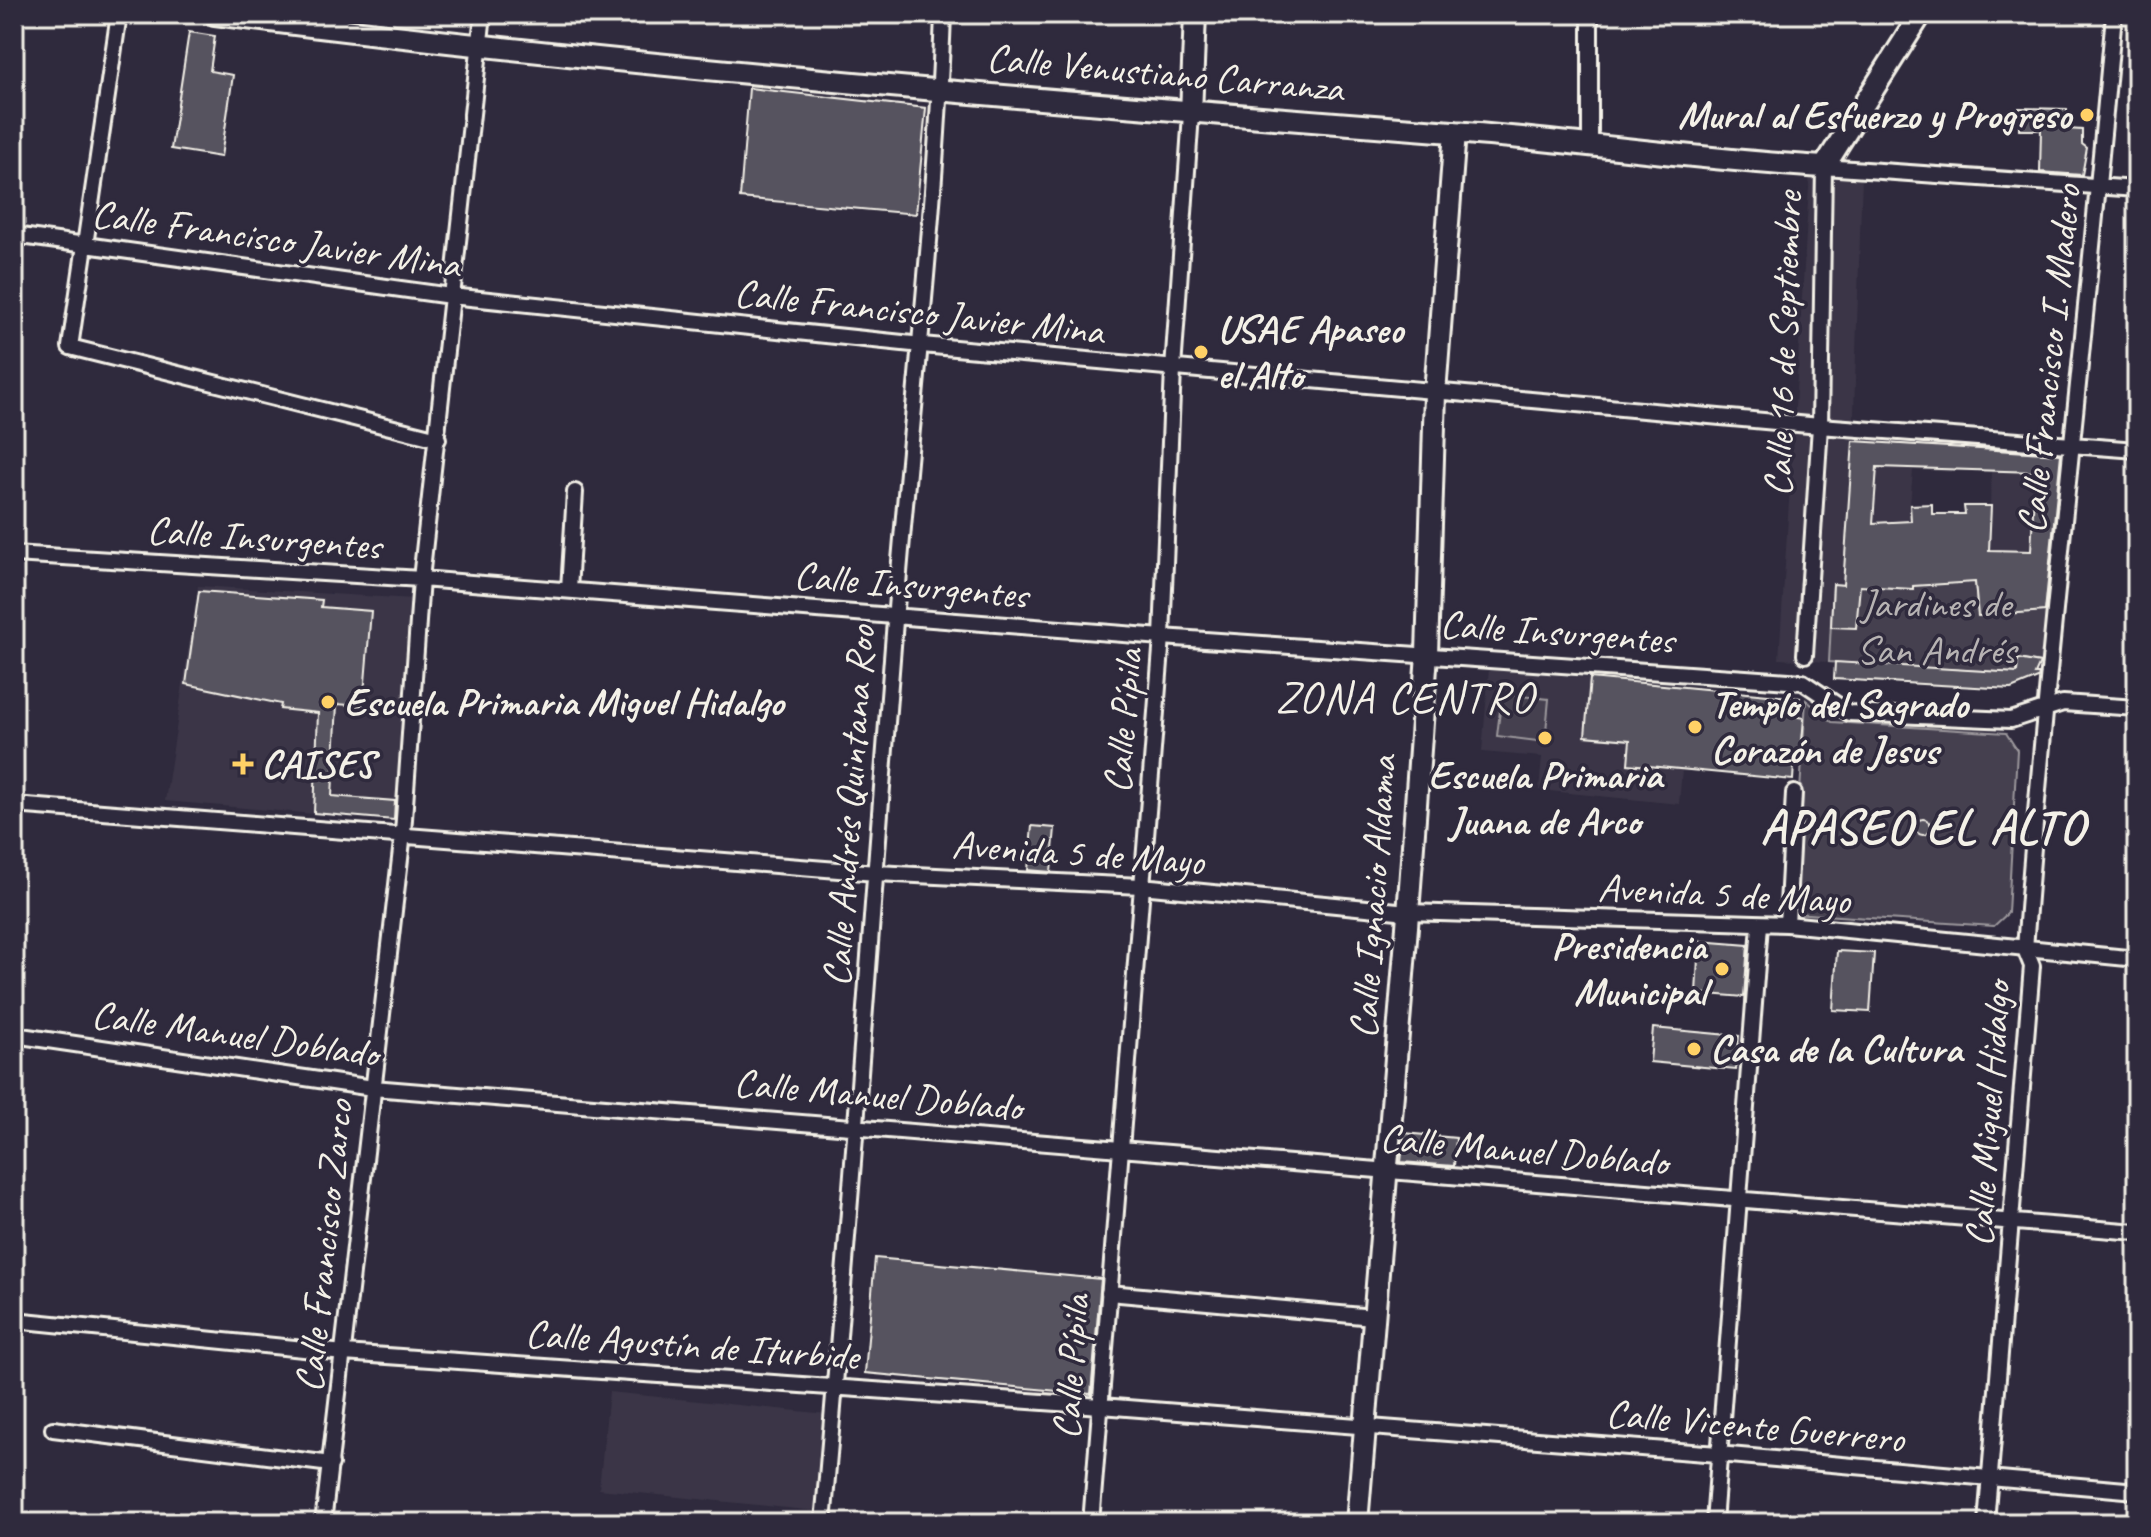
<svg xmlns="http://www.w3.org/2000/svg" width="2151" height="1537" viewBox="0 0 2151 1537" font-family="Caveat,sans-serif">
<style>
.built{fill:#3b3647}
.green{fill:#454050;stroke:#9c989c;stroke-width:2}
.building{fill:#56525f;stroke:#f4f1e8;stroke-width:2;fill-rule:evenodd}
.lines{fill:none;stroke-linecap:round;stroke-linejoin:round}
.street-casing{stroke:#f4f1e8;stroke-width:20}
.secondary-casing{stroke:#f4f1e8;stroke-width:26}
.street{stroke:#2f2a3d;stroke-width:14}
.secondary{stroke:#2f2a3d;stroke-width:20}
.poi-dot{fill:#ffd166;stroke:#2f2a3d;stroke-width:3}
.labels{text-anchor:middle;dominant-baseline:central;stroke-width:7;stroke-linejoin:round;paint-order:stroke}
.street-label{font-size:40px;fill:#f4f1e8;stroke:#2f2a3d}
.poi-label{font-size:40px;font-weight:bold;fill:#f4f1e8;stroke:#2f2a3d;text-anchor:start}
.park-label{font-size:40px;fill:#b7b3b3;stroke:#2f2a3d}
.quarter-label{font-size:44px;letter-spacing:2px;fill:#f4f1e8;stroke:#2f2a3d}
.district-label{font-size:48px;font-weight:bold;letter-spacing:2px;fill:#f4f1e8;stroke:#2f2a3d}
</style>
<rect width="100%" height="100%" fill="#2f2a3d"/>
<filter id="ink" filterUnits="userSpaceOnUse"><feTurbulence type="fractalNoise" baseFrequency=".0125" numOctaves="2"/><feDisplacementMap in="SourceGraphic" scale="16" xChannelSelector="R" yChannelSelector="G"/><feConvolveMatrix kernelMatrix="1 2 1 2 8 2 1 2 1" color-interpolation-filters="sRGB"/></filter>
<g filter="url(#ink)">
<!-- built -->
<path class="built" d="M1810,172l52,3 -9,266 99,7 -1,24 -38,-2 -3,35 3,84 -79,-5 -5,78 -50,-3z
M1968,449l93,5 -7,97 -65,-1 2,-80z
M198,586l216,13 -19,222 -230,-20z
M1489,669l101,9 41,62 51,29 -3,35 -140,-14 3,-33 -60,-5z
M609,1392l218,22 -10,97 -218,-22z"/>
<!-- green -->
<path class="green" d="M1913,563l62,19 3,34 71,-6 -2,54 -29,-5 -1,14 -188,-11 4,-78 80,5z
M1502,694l47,5 -4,43 -48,-6z
M1806,700l26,22 174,11 11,17 -9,163 -14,13 -202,-13z"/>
<!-- building -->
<path class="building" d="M189,32l26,4 -5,35 23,4 -12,82 -50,-8z
M749,88l177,20 -10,106 -176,-16z
M2019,108l48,1v20l15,1v14l5,4 -5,27 -42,-3 1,-42h-22z
M1853,441l208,13 -16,157 -67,5 -3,-34 -62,4v3l-53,-3 -4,42 -25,-1 2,-43 10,1zM1877,467l158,5 -4,79 -42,-1 2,-44h-27l1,8h-33v-10l-22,1 1,16 -38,2z
M199,591l123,9 -1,7 50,4 -8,95 -26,-2 -5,92 63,5 -1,19 -80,-7 4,-100 -38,-4 1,-5 -95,-20z
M2018,659l22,4 -5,11h4l-1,4 -27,11 -177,-10 1,-17 182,11z
M1590,678l210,20 -2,19 6,1 -4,46h-6l-1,16 -165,-16 2,-24 -45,-4z
M1915 827a8 8 0 1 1 16 0a8 8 0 1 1-16 0Z
M1032,826l23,2 -4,44 -23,-2z
M1699,941l49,4 -4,52 -48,-4z
M1837,951l37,2 -4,59 -37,-2z
M1653,1028l86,8 -3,34 -86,-8z
M1404,1133l52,5 -2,28 -53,-4z
M875,1258l226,21 -10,115 -226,-21z"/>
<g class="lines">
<defs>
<path id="street" d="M119,14l-49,333 368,92
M1590,145v-131
M14,235l437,61 471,49 898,81 317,24
M14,554l407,25 741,58 641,45
M569,590l6,-98
M1805,655l15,-229 4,-259 313,22
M1803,682l46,31 162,7 52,-17 74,5
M14,805l862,68 265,13 267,26 379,12 350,35
M1787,924l7,-131
M14,1035l359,53 1764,144
M1109,1293l264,24
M14,1320l330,33 757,53 617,48 419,37
M53,1429l278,35
M323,1523l80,-690 18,-254 62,-565
M823,1523c27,-301 48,-601 72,-902 16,-203 41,-404 48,-607
M1091,1523l71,-886 11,-268 18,-255
M1714,1523l46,-598
M1986,1523l46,-557 -7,-17c23,-312 62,-623 89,-935"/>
<path id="secondary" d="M215,14c411,53 824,86 1237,118 124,9 247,28 372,35l97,-153
M1191,114l4,-100
M1357,1523l50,-596 20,-273 8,-261 20,-261"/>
</defs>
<!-- street casing -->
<use href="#street" class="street-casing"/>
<!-- secondary casing -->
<use href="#secondary" class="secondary-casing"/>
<!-- street -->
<use href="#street" class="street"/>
<!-- secondary -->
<use href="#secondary" class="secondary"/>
</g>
</g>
<!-- markers -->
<g class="poi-dot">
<circle cx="2087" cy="115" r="8"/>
<circle cx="1201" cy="352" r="8"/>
<circle cx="328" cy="702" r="8"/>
<circle cx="1695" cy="727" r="8"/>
<circle cx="1545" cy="738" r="8"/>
<path d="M239 752h8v8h8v8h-8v8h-8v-8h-8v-8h8z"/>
<circle cx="1722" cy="969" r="8"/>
<circle cx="1694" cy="1049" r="8"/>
</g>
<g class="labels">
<!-- street labels -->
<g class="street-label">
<text transform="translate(1165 73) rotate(5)">Calle Venustiano Carranza</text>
<text transform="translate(276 239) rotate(8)">Calle Francisco Javier Mina</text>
<text transform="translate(919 312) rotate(6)">Calle Francisco Javier Mina</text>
<text transform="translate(1783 344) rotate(-88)">Calle 16 de Septiembre</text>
<text transform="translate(2049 359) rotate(-84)">Calle Francisco I. Madero</text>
<text transform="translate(264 538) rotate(4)">Calle Insurgentes</text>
<text transform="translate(911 585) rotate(5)">Calle Insurgentes</text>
<text transform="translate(1557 632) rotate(4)">Calle Insurgentes</text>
<text transform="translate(1123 721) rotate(-85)">Calle Pípila</text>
<text transform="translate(849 806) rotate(-86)">Calle Andrés Quintana Roo</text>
<text transform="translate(1078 853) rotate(4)">Avenida 5 de Mayo</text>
<text transform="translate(1724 894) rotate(3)">Avenida 5 de Mayo</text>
<text transform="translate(1373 897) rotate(-86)">Calle Ignacio Aldama</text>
<text transform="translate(235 1034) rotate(8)">Calle Manuel Doblado</text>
<text transform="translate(878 1095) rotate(5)">Calle Manuel Doblado</text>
<text transform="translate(1988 1114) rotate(-86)">Calle Miguel Hidalgo</text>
<text transform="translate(1524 1150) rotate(5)">Calle Manuel Doblado</text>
<text transform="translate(324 1246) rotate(-84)">Calle Francisco Zarco</text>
<text transform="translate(692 1345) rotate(4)">Calle Agustín de Iturbide</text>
<text transform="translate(1071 1367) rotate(-86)">Calle Pípila</text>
<text transform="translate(1755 1426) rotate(5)">Calle Vicente Guerrero</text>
</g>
<!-- poi labels -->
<g class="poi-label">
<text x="2071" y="115" text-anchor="end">Mural al Esfuerzo y Progreso</text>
<text x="1217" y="329">USAE Apaseo<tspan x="1217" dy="46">el Alto</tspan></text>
<text x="344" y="702">Escuela Primaria Miguel Hidalgo</text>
<text x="1711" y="704">Templo del Sagrado<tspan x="1711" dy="46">Corazón de Jesus</tspan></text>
<text x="261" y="764">CAISES</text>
<text x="1545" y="775" text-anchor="middle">Escuela Primaria<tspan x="1545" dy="46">Juana de Arco</tspan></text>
<text x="1706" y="946" text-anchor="end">Presidencia<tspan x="1706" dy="46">Municipal</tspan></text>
<text x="1710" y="1049">Casa de la Cultura</text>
</g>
<!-- park labels -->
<g class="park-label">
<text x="1936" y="604">Jardines de<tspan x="1936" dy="46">San Andrés</tspan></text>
</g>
<!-- quarter labels -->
<g class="quarter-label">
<text x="1405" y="697">ZONA CENTRO</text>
</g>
<!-- district labels -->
<g class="district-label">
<text x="1923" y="827">APASEO EL ALTO</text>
</g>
</g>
<!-- margin -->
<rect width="2151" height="1537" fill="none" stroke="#2f2a3d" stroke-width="48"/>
<rect x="24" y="24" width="2103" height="1489" fill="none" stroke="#f4f1e8" stroke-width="3" filter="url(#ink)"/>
</svg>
